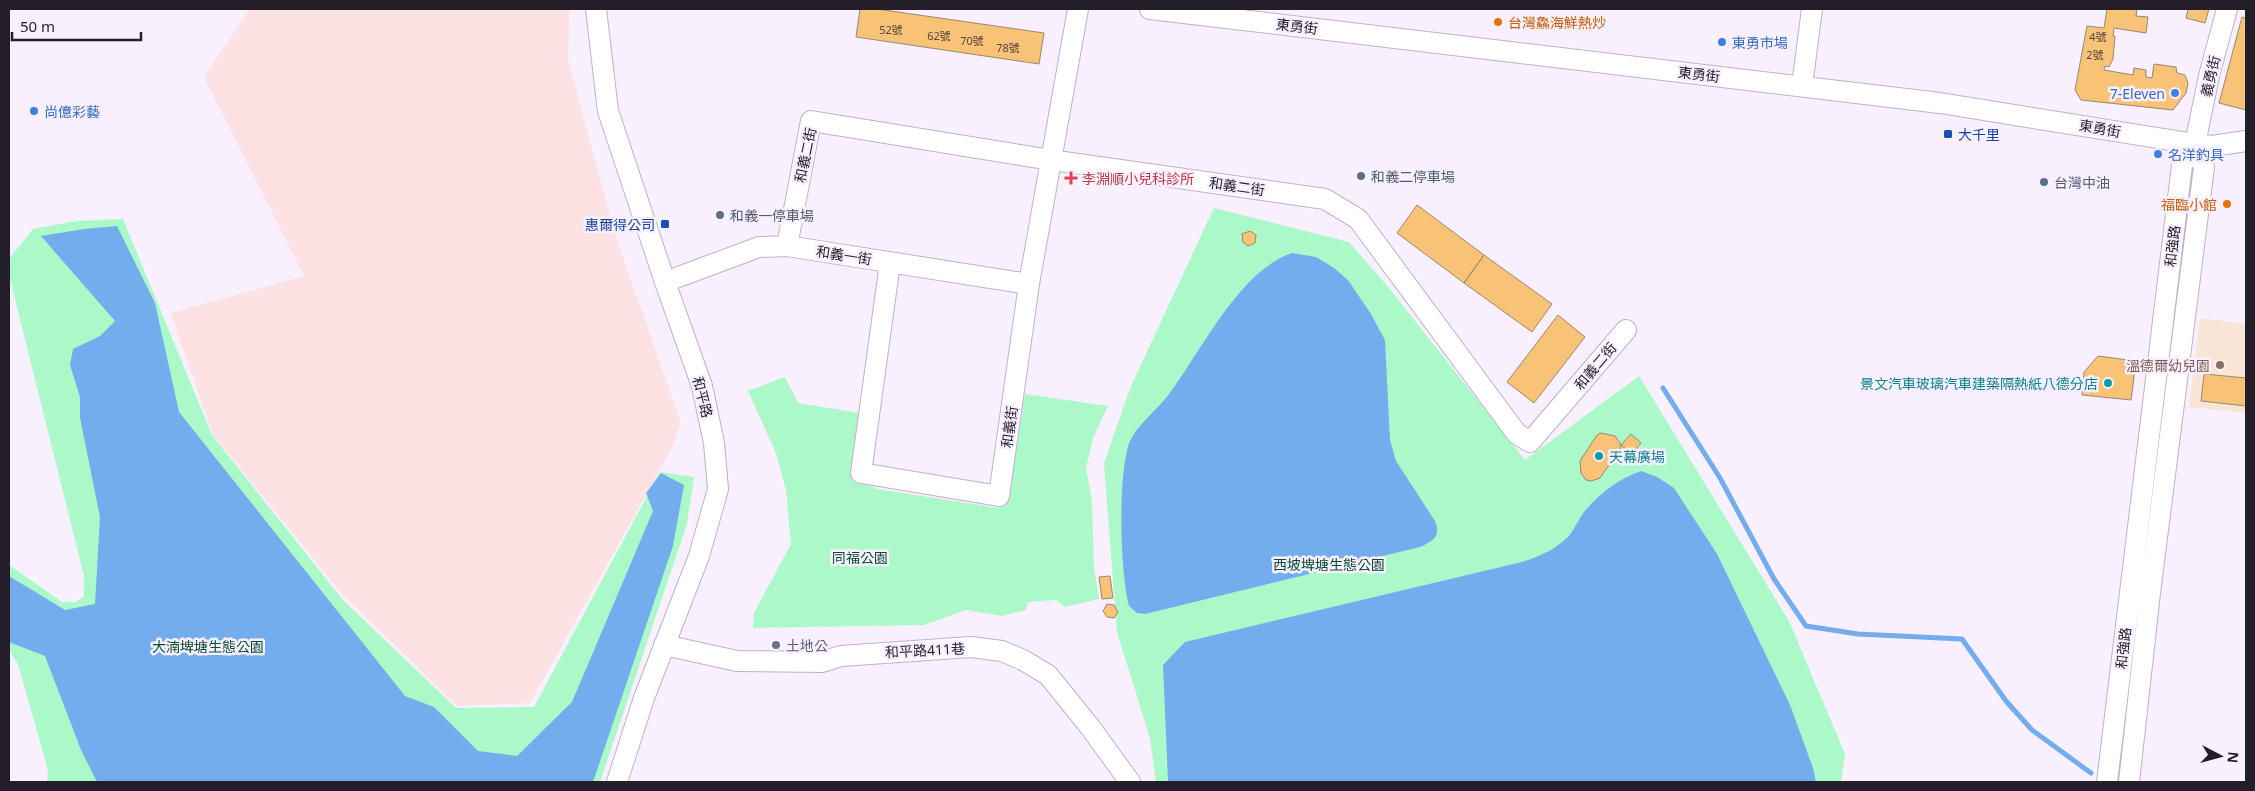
<svg xmlns="http://www.w3.org/2000/svg" width="2255" height="791" viewBox="0 0 2255 791" font-family="'Noto Sans','Noto Sans TC',sans-serif">
<style>
.industrial{fill:#fde2e4}
.education{fill:#f9e5d6}
.green{fill:#abf9c8}
.water{fill:#74aded}
.lines{fill:none;stroke-linecap:round;stroke-linejoin:round}
.stream{stroke:#74aded;stroke-width:5}
.building{fill:#f8c277;stroke:#988873}
.minor-casing{stroke:#bfb1c9;stroke-width:22}
.minor{stroke:#fff;stroke-width:20}
.food-dot{fill:#e8710a;stroke:#f8efff;stroke-width:2}
.shop-dot{fill:#3f7fe0;stroke:#f8efff;stroke-width:2}
.transit-dot{fill:#1a4fb4;stroke:#f8efff;stroke-width:2}
.service-dot{fill:#5c6f8a;stroke:#f8efff;stroke-width:2}
.health-dot{fill:#e0444e;stroke:#f8efff;stroke-width:2}
.education-dot{fill:#8d6e63;stroke:#f8efff;stroke-width:2}
.culture-dot{fill:#0f9aa8;stroke:#f8efff;stroke-width:2}
.worship-dot{fill:#6b7280;stroke:#f8efff;stroke-width:2}
.labels{text-anchor:middle;dominant-baseline:central;stroke-width:5;stroke-linejoin:round;paint-order:stroke}
.number-label{font-size:11px;fill:#58473b}
.food-label{font-size:14px;fill:#c56008;stroke:#f8efff;text-anchor:start}
.street-label{font-size:14px;fill:#231e27;stroke:#f8efff}
.shop-label{font-size:14px;fill:#366cbe;stroke:#f8efff;text-anchor:start}
.transit-label{font-size:14px;fill:#164399;stroke:#f8efff;text-anchor:start}
.service-label{font-size:14px;fill:#4e5e75;stroke:#f8efff;text-anchor:start}
.health-label{font-size:14px;fill:#be3a42;stroke:#f8efff;text-anchor:start}
.education-label{font-size:14px;fill:#785e54;stroke:#f8efff;text-anchor:end}
.culture-label{font-size:14px;fill:#0d838f;stroke:#f8efff;text-anchor:end}
.park-label{font-size:14px;fill:#064b2b;stroke:#f8efff}
.worship-label{font-size:14px;fill:#5b616d;stroke:#f8efff;text-anchor:start}
</style>
<rect width="100%" height="100%" fill="#f8efff"/>
<!-- industrial -->
<path class="industrial" d="M250,9h320l-2,51 47,174 66,189 -11,29 -140,251 -73,3 -113,-110 -131,-161 -42,-122 133,-37 -100,-199z"/>
<!-- education -->
<path class="education" d="M2200,318l46,6v89l-57,-6z"/>
<!-- green -->
<path class="green" d="M1214,208l135,34 40,46 136,172 114,-84 150,245 56,133 -4,28h-685l-6,-44 -33,-106 -13,-169 27,-77z
M123,219l89,216 130,164 114,109 78,-1 126,-235 34,5 -7,47 -87,258h-553l1,-12 -30,-106 -9,-14v-85l53,37h14l8,-6v-20l-75,-301v-16l24,-30 43,-8z
M785,377l13,26 62,10 -7,43 2,23 22,10 122,19 7,-5 4,-12 15,-97 83,12 -15,32 -7,30 6,33 2,66 5,32 -34,8 -9,-7 -28,2 -2,8 -24,6 -36,-6 -42,15 -171,3 1,-15 37,-69 -5,-54 -10,-37 -28,-62z"/>
<!-- water -->
<path class="water" d="M117,226l38,77 24,109 226,284 29,11 44,44 39,5 55,-54 81,-191 -7,-18 15,-20 23,12 -11,61 -80,236h-496l-16,-32 -36,-94 -36,-14v-66l56,34 30,-6 5,-87 -20,-99v-21l-10,-32 3,-16 27,-13 15,-15 -74,-85 43,-7z
M1292,253l24,4 18,11 14,12 23,34 14,26 5,100 6,21 39,60c6,15 -1,20 -15,26l-275,67 -8,-1 -8,-7c-9,-36 -11,-123 -1,-159 5,-20 29,-36 41,-53 33,-44 70,-123 123,-141z
M1641,471l16,6 17,11 43,66 73,151 23,63 3,14h-648l-5,-117 22,-23 337,-80c16,-5 32,-12 45,-24 7,-7 11,-18 17,-26 16,-19 34,-33 57,-41z"/>
<g class="lines">
<!-- stream -->
<path class="stream" d="M1663,388l57,90 54,101 32,47 52,8 104,5 44,62 26,29 59,43"/>
</g>
<!-- building -->
<path class="building" d="M860,9h17l167,24 -5,31 -183,-27z
M2107,9h30l-1,7 12,1 -2,16 -32,-5 -1,8h2l-2,23 -4,8 -4,-1 -1,4 29,5 1,-7 12,2v7l6,1 2,-14 22,3 1,6 8,2 3,8 -2,10 -13,17 -92,-10 -6,-10 12,-64 17,2z
M2188,9h21l-4,14 -19,-5z
M2242,17l4,1v92l-27,-7z
M1417,205l67,50 -20,28 -67,-50z
M1250,231l6,4 -1,8 -7,3 -5,-4 -1,-8z
M1484,255l68,49 -20,28 -68,-49z
M1558,315l27,22 -51,66 -27,-21z
M2098,356l38,5 -5,39 -49,-5 2,-23z
M2204,374l42,4v28l-45,-5z
M1601,433l14,3 5,7 1,5 -21,30 -9,3 -5,-1 -5,-7 -1,-12 17,-26z
M1631,434l10,9 -9,11 -11,-9z
M1110,576l3,22 -11,1 -3,-22z
M1107,604l7,1 4,7 -4,6 -7,-1 -4,-6z"/>
<g class="lines">
<defs>
<path id="minor" d="M596,9l12,102 57,171 37,104 12,57 4,46 -19,67 -55,142 -27,84
M1150,9l790,94 255,41 17,2 34,-5
M1802,86l10,-77
M787,246l24,-125 240,39 274,39 33,20 159,215 13,8 96,-112
M890,263l-29,210 138,23 30,-212 49,-275
M665,282l94,-35 28,-1 242,38
M664,645l73,16 85,1 19,-6 130,-9 31,4 21,9 25,15 42,52 40,55
M2107,782l75,-617 13,-21 14,-68 18,-67
M2129,782l21,-189 54,-426 -9,-23"/>
</defs>
<!-- minor casing -->
<use href="#minor" class="minor-casing"/>
<!-- minor -->
<use href="#minor" class="minor"/>
</g>
<!-- markers -->
<g class="food-dot">
<circle cx="1498" cy="22" r="5"/>
<circle cx="2227" cy="204" r="5"/>
</g>
<g class="shop-dot">
<circle cx="1722" cy="42" r="5"/>
<circle cx="2175" cy="93" r="5"/>
<circle cx="34" cy="111" r="5"/>
<circle cx="2158" cy="154" r="5"/>
</g>
<g class="transit-dot">
<rect x="1943" y="129" width="10" height="10" rx="2.5"/>
<rect x="660" y="219" width="10" height="10" rx="2.5"/>
</g>
<g class="service-dot">
<circle cx="1361" cy="176" r="5"/>
<circle cx="2044" cy="182" r="5"/>
<circle cx="720" cy="215" r="5"/>
</g>
<path class="health-dot" d="M1068.5 170.5h5v5h5v5h-5v5h-5v-5h-5v-5h5z"/>
<circle class="education-dot" cx="2220" cy="365" r="5"/>
<g class="culture-dot">
<circle cx="2108" cy="383" r="5"/>
<circle cx="1599" cy="456" r="5"/>
</g>
<circle class="worship-dot" cx="776" cy="645" r="5"/>
<g class="labels">
<!-- number labels -->
<g class="number-label">
<text x="891" y="29">52號</text>
<text x="939" y="35">62號</text>
<text x="2098" y="36">4號</text>
<text x="972" y="40">70號</text>
<text x="1008" y="47">78號</text>
<text x="2095" y="54">2號</text>
</g>
<!-- food labels -->
<g class="food-label">
<text x="1508" y="22">台灣鱻海鮮熱炒</text>
<text x="2217" y="204" text-anchor="end">福臨小館</text>
</g>
<!-- street labels -->
<g class="street-label">
<text transform="translate(1297 26) rotate(7)">東勇街</text>
<text transform="translate(1699 74) rotate(7)">東勇街</text>
<text transform="translate(2210 76) rotate(-77)">義勇街</text>
<text transform="translate(2100 128) rotate(10)">東勇街</text>
<text transform="translate(805 155) rotate(-78)">和義二街</text>
<text transform="translate(1237 186) rotate(8)">和義二街</text>
<text transform="translate(2172 246) rotate(-83)">和強路</text>
<text transform="translate(844 255) rotate(9)">和義一街</text>
<text transform="translate(1595 366) rotate(-50)">和義二街</text>
<text transform="translate(703 397) rotate(76)">和平路</text>
<text transform="translate(1009 427) rotate(-82)">和義街</text>
<text transform="translate(2123 648) rotate(-83)">和強路</text>
<text transform="translate(925 650) rotate(-3)">和平路411巷</text>
</g>
<!-- shop labels -->
<g class="shop-label">
<text x="1732" y="42">東勇市場</text>
<text x="2165" y="93" text-anchor="end">7-Eleven</text>
<text x="44" y="111">尚億彩藝</text>
<text x="2168" y="154">名洋釣具</text>
</g>
<!-- transit labels -->
<g class="transit-label">
<text x="1958" y="134">大千里</text>
<text x="655" y="224" text-anchor="end">惠爾得公司</text>
</g>
<!-- service labels -->
<g class="service-label">
<text x="1371" y="176">和義二停車場</text>
<text x="2054" y="182">台灣中油</text>
<text x="730" y="215">和義一停車場</text>
</g>
<!-- health labels -->
<g class="health-label">
<text x="1082" y="178">李淵順小兒科診所</text>
</g>
<!-- education labels -->
<g class="education-label">
<text x="2210" y="365">溫德爾幼兒園</text>
</g>
<!-- culture labels -->
<g class="culture-label">
<text x="2098" y="383">景文汽車玻璃汽車建築隔熱紙八德分店</text>
<text x="1609" y="456" text-anchor="start">天幕廣場</text>
</g>
<!-- park labels -->
<g class="park-label">
<text x="860" y="557">同福公園</text>
<text x="1329" y="564">西坡埤塘生態公園</text>
<text x="208" y="646">大湳埤塘生態公園</text>
</g>
<!-- worship labels -->
<g class="worship-label">
<text x="786" y="645">土地公</text>
</g>
</g>
<!-- border -->
<rect width="2255" height="791" fill="none" stroke="#231e27" stroke-width="20"/>
<!-- north arrow -->
<g transform="translate(2220 756) rotate(96)" stroke="#f8efff" stroke-width="4" paint-order="stroke">
<path d="M0-4L9 19L0 12L-9 19Z" fill="#231e27"/>
<text y="-8" font-size="14" font-weight="bold" text-anchor="middle" fill="#231e27">N</text>
</g>
<!-- scale -->
<path d="M12 32v8h129v-8" fill="none" stroke="#231e27" stroke-width="2.5"/>
<text x="20" y="32" font-size="15" fill="#231e27" stroke="#f8efff" stroke-width="4" paint-order="stroke">50 m</text>
</svg>
